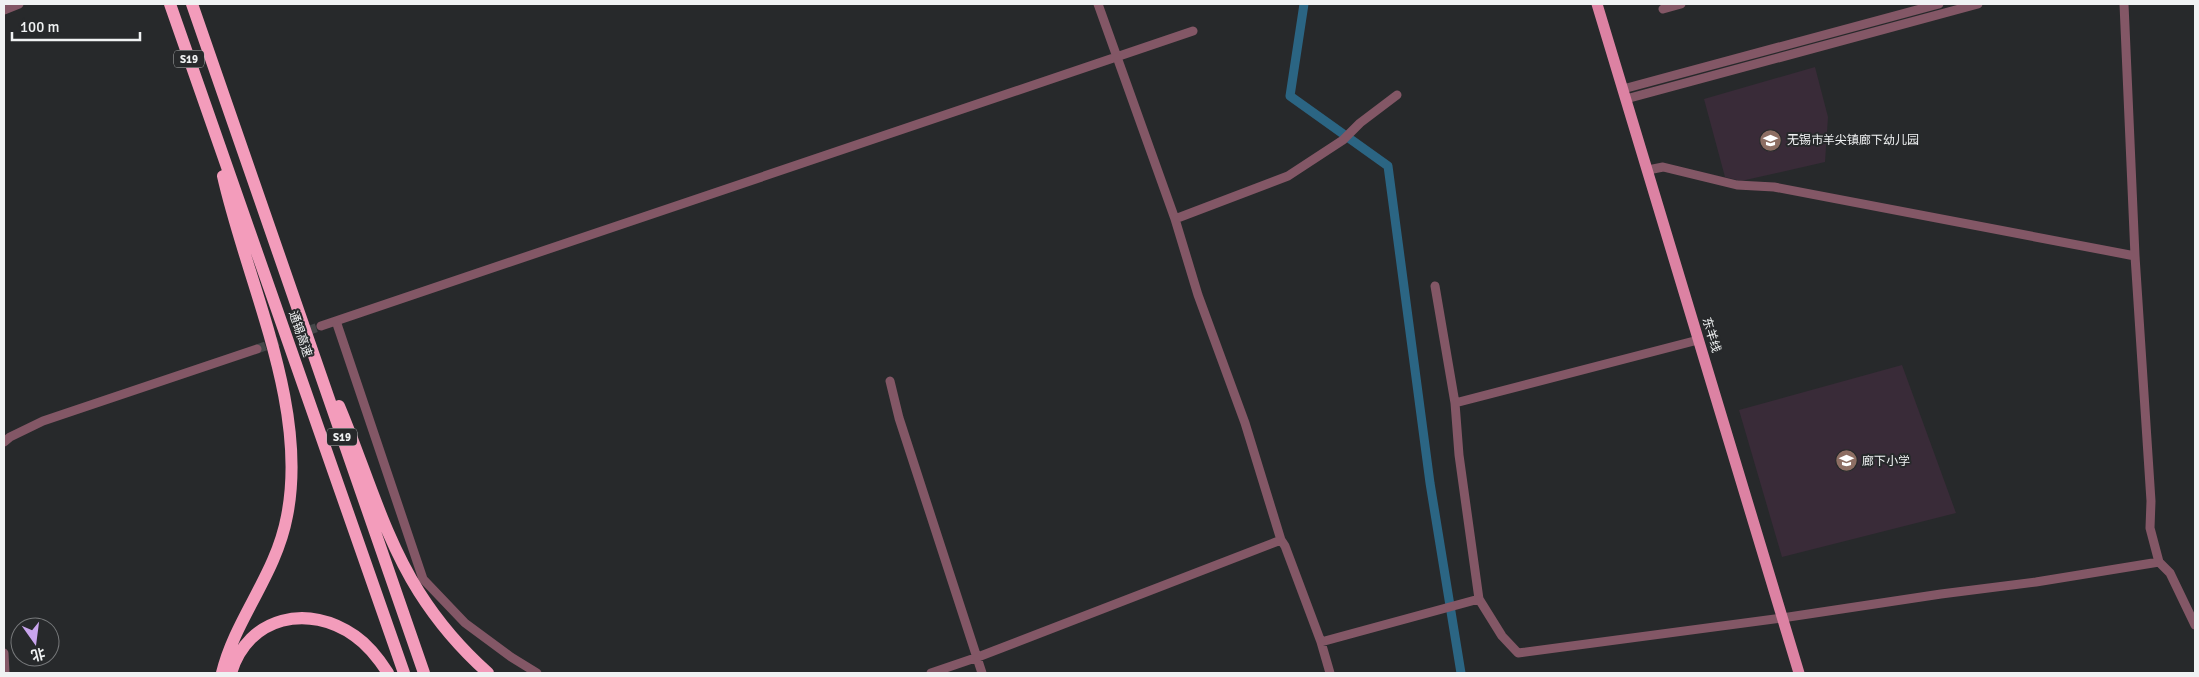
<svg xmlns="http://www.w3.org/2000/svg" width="2199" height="677" viewBox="0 0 2199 677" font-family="Signika,'Noto Sans SC',sans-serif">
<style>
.education{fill:#392b38}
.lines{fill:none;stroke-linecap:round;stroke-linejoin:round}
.canal{stroke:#2b6583;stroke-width:9}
.minor-tunnel{stroke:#454749;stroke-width:9;stroke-dasharray:9 4.5;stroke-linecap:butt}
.minor{stroke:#835766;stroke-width:9}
.major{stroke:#dc82a3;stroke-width:11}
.highway{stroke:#f39cbb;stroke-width:12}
.labels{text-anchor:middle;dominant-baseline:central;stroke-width:4;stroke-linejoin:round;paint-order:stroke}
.shield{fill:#27292b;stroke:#b4b6b7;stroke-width:1}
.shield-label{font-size:11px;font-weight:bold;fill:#f0f2f3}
.poi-label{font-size:12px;fill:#f0f2f3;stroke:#27292b;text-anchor:start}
.street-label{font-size:12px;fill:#f0f2f3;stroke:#27292b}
</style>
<rect width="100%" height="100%" fill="#27292b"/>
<!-- education -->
<path class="education" d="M1815,67l13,50 -3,45 -84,19 -16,-4 -21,-78z
M1902,365l54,148 -174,44 -43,-147z"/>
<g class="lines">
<!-- canal -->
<path class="canal" d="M1304,4l-14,92 98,70 42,317 31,190"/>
<!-- minor-tunnel -->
<path class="minor-tunnel" d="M257,349l64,-23"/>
<!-- minor -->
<path class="minor" d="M1098,4l77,215 23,76 47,128 36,117 4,6 36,96 9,31
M2124,4l11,252 16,245 -1,27 9,34 11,11 25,52
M1663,9l18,-5
M4,10l15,-6
M1623,89l316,-85
M1626,99l352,-95
M1648,170l15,-3 74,18 37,2 361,69
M1175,219l113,-43 55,-36 17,-17 37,-28
M1435,286l20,117 4,52 20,144 23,37 16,17 264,-35 159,-24 95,-12 123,-20
M336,321l87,258 42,44 46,34 26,16
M321,326l872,-295
M890,381l9,37 83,255
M1455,403l243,-63
M4,442l6,-5 33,-16 214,-72
M1321,642l158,-43
M4,653l1,20
M931,673l47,-16 303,-117"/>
<!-- major -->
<path class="major" d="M1597,4l202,669"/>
<!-- highway -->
<path class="highway" d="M170,4l234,669
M192,4l232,669
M339,406c26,61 44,129 80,186 19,30 42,57 69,81
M222,673c13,-54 54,-98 65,-157 22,-110 -40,-233 -64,-340
M231,673c17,-57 78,-70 124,-37 13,9 24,23 33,37"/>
</g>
<!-- icons -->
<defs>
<symbol id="school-disc" viewBox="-11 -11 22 22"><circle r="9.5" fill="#8d6e63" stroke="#27292b"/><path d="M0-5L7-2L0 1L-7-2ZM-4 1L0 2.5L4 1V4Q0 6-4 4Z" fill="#fff"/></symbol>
</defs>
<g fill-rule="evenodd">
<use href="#school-disc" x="1758" y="128" width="25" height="25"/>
<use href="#school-disc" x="1834" y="448" width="25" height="25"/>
</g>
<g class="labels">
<!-- shield labels -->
<g class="shield">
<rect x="174" y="50.5" width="30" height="17" rx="4"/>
<rect x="327" y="428.5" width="30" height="17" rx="4"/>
</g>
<g class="shield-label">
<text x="189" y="59">S19</text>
<text x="342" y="437">S19</text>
</g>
<!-- poi labels -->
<g class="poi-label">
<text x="1787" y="140">无锡市羊尖镇廊下幼儿园</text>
<text x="1862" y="461">廊下小学</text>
</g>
<!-- street labels -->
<g class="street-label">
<text transform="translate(300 334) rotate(71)">通锡高速</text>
<text transform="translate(1711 335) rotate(73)">东羊线</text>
</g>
</g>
<!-- border -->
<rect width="2199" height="677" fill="none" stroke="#f0f2f3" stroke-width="10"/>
<!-- north arrow -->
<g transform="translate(35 642) rotate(166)"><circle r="24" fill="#27292b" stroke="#77797b"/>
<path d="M0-4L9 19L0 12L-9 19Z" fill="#c9a5ee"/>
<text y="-8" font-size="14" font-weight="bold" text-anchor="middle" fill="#f0f2f3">北</text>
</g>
<!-- scale -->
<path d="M12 32v8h128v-8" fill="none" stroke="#f0f2f3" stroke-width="2.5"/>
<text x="20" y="32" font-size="15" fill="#f0f2f3" stroke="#27292b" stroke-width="4" paint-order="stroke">100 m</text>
</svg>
